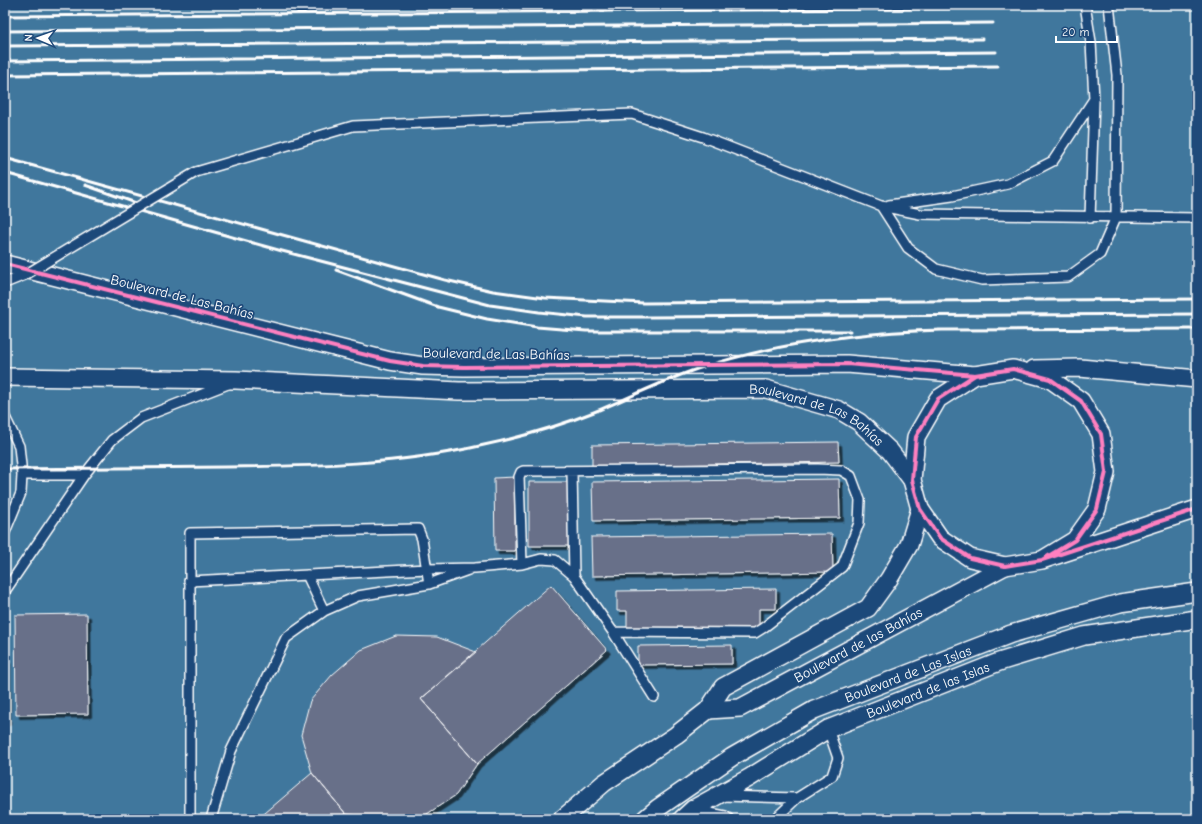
<svg xmlns="http://www.w3.org/2000/svg" width="1202" height="824" viewBox="0 0 1202 824" font-family="'Comic Neue',sans-serif">
<style>
.water{fill:#40779d;stroke:#8cadc4}
.building{fill:#676f89;stroke:#fff;filter:url(#shadow)}
.lines{fill:none;stroke-linecap:round;stroke-linejoin:round}
.service-casing{stroke:#fff;stroke-width:12}
.minor-casing{stroke:#fff;stroke-width:20}
.service{stroke:#1f4a7a;stroke-width:9}
.minor{stroke:#1f4a7a;stroke-width:17}
.rail{stroke:#fff;stroke-width:3}
.service-bridge-casing{stroke:#fff;stroke-width:12;stroke-linecap:butt}
.service-bridge{stroke:#1f4a7a;stroke-width:9}
.cycleway-casing{stroke:#1f4a7a;stroke-width:6}
.cycleway{stroke:#ff80c0;stroke-width:4}
.labels{text-anchor:middle;dominant-baseline:central;stroke-width:3.5;stroke-linejoin:round;paint-order:stroke}
.street-label{font-size:14px;fill:#fff;stroke:#1f4a7a}
</style>
<defs>
<filter id="shadow"><feDropShadow dx="3.5" dy="3.5" stdDeviation="0" flood-color="#0009"/></filter>
</defs>
<rect width="100%" height="100%" fill="#35557e"/>
<filter id="ink" filterUnits="userSpaceOnUse"><feTurbulence type="fractalNoise" baseFrequency=".025" numOctaves="2"/><feDisplacementMap in="SourceGraphic" scale="8" xChannelSelector="R" yChannelSelector="G"/><feConvolveMatrix kernelMatrix="1 2 1 2 8 2 1 2 1" color-interpolation-filters="sRGB"/></filter>
<g filter="url(#ink)">
<!-- water -->
<path class="water" d="M5,5h1192v814h-1192z"/>
<!-- building -->
<path class="building" d="M838,442l1,20 -247,4v-21z
M515,477v74h-20l-1,-73z
M839,479l1,39 -247,3 -1,-39z
M529,482h41l1,64h-42z
M832,534l1,38 -241,4 -1,-39z
M551,585l56,65 -130,114 -56,-65z
M776,589v20h-17v19l-132,1v-18h-10v-20z
M87,614l1,100 -72,1 -1,-100z
M396,636l41,1 39,15 -55,47 56,65 -21,31 -32,21 -23,3h-24l-31,-5 -34,-41 -11,-38 9,-34 22,-26 29,-25z
M732,645v19l-94,1v-19z
M5,660h2v62h-2z
M312,773l34,41 -6,5h-82z"/>
<g class="lines">
<defs>
<path id="service" d="M196,172l157,-46 279,-12 71,23 178,69 39,8 277,4
M889,205l63,-9 56,-12 45,-23 41,-62 -3,-57 -6,-37
M881,206l27,42 28,21 46,11 86,-3 32,-23 16,-37 1,-142 -8,-70
M1090,218l4,-118
M5,283l20,-8
M5,417l14,29 3,29 -1,18 -16,39
M572,471l2,105
M22,475h62
M522,564l-3,-87 2,-5 2,-1 295,-2 23,1 10,6 9,24 -1,23 -17,44 -79,61 -8,5 -142,-1
M307,575l17,36
M189,581l238,-12 48,-1 47,-4 19,-5 14,1 19,16 39,56 41,65
M5,591l79,-116 28,-35 29,-22 87,-34
M722,796l75,2
M695,810l30,6 4,3
M190,819v-286l228,-4 4,10 7,45
M211,819l20,-68 55,-113 38,-27 34,-15 71,-12 39,-14
M775,819l22,-21 35,-22 6,-18 -10,-29"/>
<g id="minor">
<path d="M5,264l385,97 33,5 41,1 383,-3 128,11"/>
<path d="M1034,369l46,-1 117,11"/>
<path id="s1" d="M5,377l231,3 223,11 307,-2 73,21 20,12 31,29 22,29"/>
<path d="M1042,560l33,-20 22,-31 9,-37 -5,-38 -20,-33 -31,-22 -37,-10 -38,6 -37,24 -22,38 -4,43 8,29 20,29 30,20 35,8 37,-6 155,-51"/>
<path id="s2" d="M708,710l32,-2 265,-142"/>
<path d="M562,819l42,-36 72,-48 32,-25 15,-23 145,-79 21,-29 20,-34 11,-36"/>
<path id="s3" d="M645,819l13,-11 74,-51 82,-47 197,-76 109,-31 77,-11"/>
<path id="s4" d="M682,819l11,-10 56,-31 79,-49 171,-67 85,-26 113,-17"/>
</g>
</defs>
<!-- service casing -->
<use href="#service" class="service-casing"/>
<!-- minor casing -->
<use href="#minor" class="minor-casing"/>
<!-- service -->
<use href="#service" class="service"/>
<!-- minor -->
<use href="#minor" class="minor"/>
<!-- rail -->
<path class="rail" d="M5,16l996,-8
M5,31l988,-8
M5,46l977,-7
M5,61l991,-9
M5,75l993,-9
M5,158l440,122 48,11 52,7 99,5 553,-4
M5,173l277,78 208,54 49,7 48,5h60l550,-3
M85,185l51,18
M336,270l102,37 49,12 50,8 49,4h264
M938,330l259,-1
M5,469c74,-1 147,-1 221,-2 87,-1 173,-2 258,-22 38,-8 75,-19 110,-33 35,-14 68,-31 103,-43 79,-26 162,-37 245,-39"/>
<defs>
<path id="service-bridge" d="M25,275l171,-103"/>
</defs>
<!-- service-bridge casing -->
<use href="#service-bridge" class="service-bridge-casing"/>
<!-- service-bridge -->
<use href="#service-bridge" class="service-bridge"/>
<defs>
<path id="cycleway" d="M5,264l385,97 33,5 41,1 383,-3 128,11
M1042,560l33,-20 22,-31 9,-37 -5,-38 -20,-33 -31,-22 -37,-10 -38,6 -37,24 -22,38 -4,43 8,29 20,29 30,20 35,8 37,-6 155,-51"/>
</defs>
<!-- cycleway casing -->
<use href="#cycleway" class="cycleway-casing"/>
<!-- cycleway -->
<use href="#cycleway" class="cycleway"/>
</g>
</g>
<g class="labels">
<!-- street labels -->
<g class="street-label">
<text transform="translate(182 297) rotate(14)">Boulevard de Las Bahías</text>
<text transform="translate(496 354) rotate(1)">Boulevard de Las Bahías</text>
<text stroke="none"><textPath href="#s1" startOffset="818">Boulevard de Las Bahías</textPath></text>
<text stroke="none"><textPath href="#s2" startOffset="166">Boulevard de las Bahías</textPath></text>
<text stroke="none"><textPath href="#s3" startOffset="302">Boulevard de Las Islas</textPath></text>
<text stroke="none"><textPath href="#s4" startOffset="279">Boulevard de las Islas</textPath></text>
</g>
</g>
<!-- margin -->
<rect width="1202" height="824" fill="none" stroke="#1f4a7a" stroke-width="20"/>
<rect x="10" y="10" width="1182" height="804" fill="none" stroke="#fff" stroke-width="1.5" filter="url(#ink)"/>
<!-- north arrow -->
<g transform="translate(38 38) rotate(272)" stroke="#1f4a7a" stroke-width="3" paint-order="stroke">
<path d="M0-3L7 15L0 10L-7 15Z" fill="#ffffff"/>
<text y="-6" font-size="11" font-weight="bold" text-anchor="middle" fill="#ffffff">N</text>
</g>
<!-- scale -->
<path d="M1056 36v6h61v-6" fill="none" stroke="#ffffff" stroke-width="2"/>
<text x="1062" y="36" font-size="12" fill="#ffffff" stroke="#1f4a7a" stroke-width="3" paint-order="stroke">20 m</text>
</svg>
